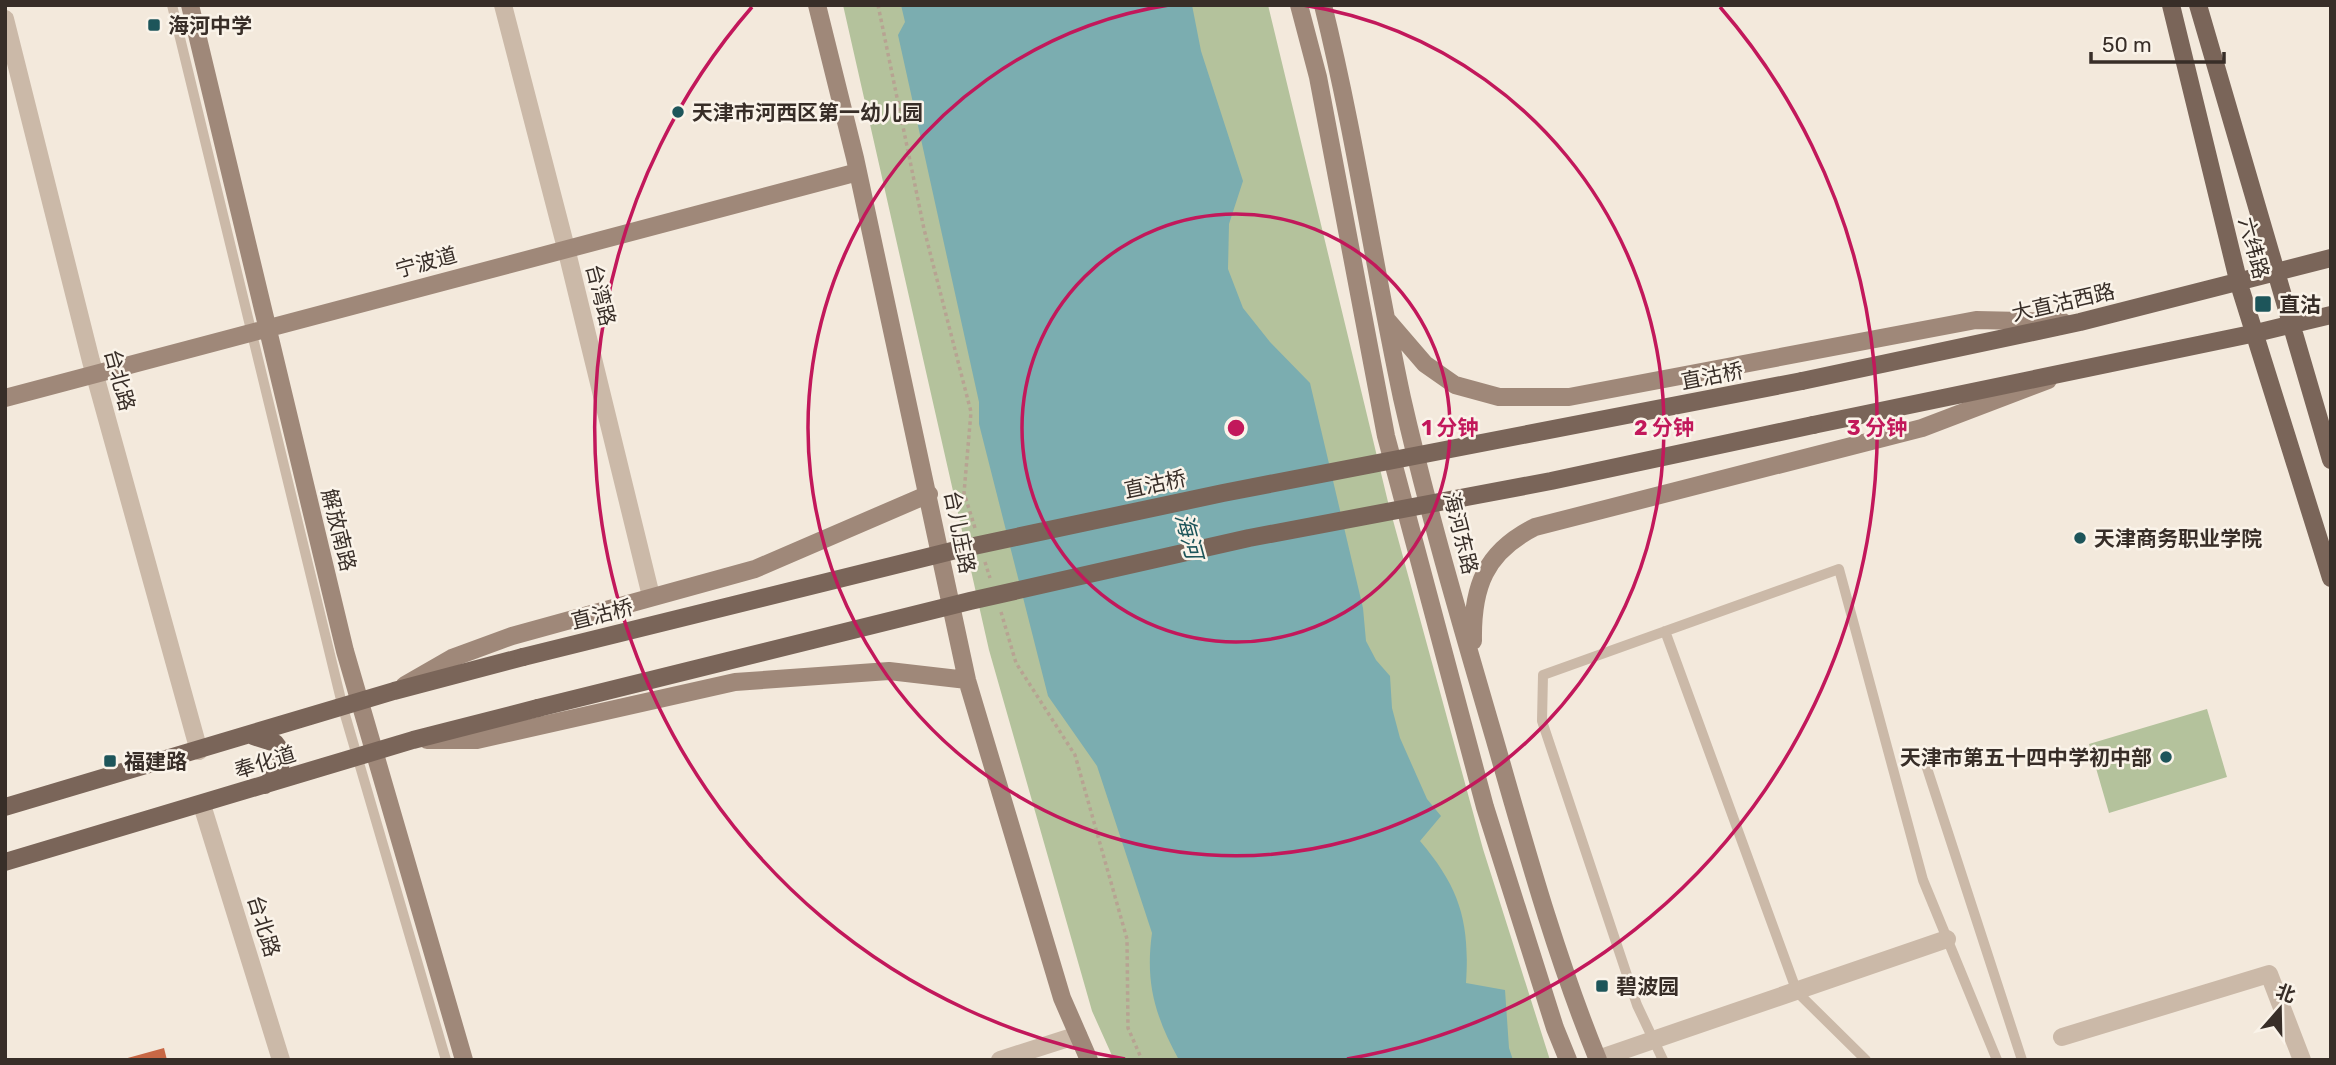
<svg xmlns="http://www.w3.org/2000/svg" width="2336" height="1065" viewBox="0 0 2336 1065" font-family="Rubik,'Noto Sans SC',sans-serif">
<style>
.green{fill:#b4c29c}
.water{fill:#7badb0}
.building{fill:#c86845}
.lines{fill:none;stroke-linecap:round;stroke-linejoin:round}
.path{stroke:#b7a392;stroke-width:3.5;stroke-dasharray:3.5 3.5;stroke-linecap:butt}
.lane{stroke:#cbb9a8;stroke-width:10}
.street{stroke:#cbb9a8;stroke-width:18}
.secondary{stroke:#9f8879;stroke-width:18}
.primary{stroke:#7a6559;stroke-width:18}
.primary-bridge{stroke:#7a6559;stroke-width:18}
.ring{fill:none;stroke:#c2185b;stroke-width:3.5}
.poi-dot{fill:#1d555a;stroke:#faf3e9;stroke-width:2.5}
.labels{text-anchor:middle;dominant-baseline:central;stroke-width:5;stroke-linejoin:round;paint-order:stroke}
.poi-label{font-size:21px;font-weight:bold;fill:#382e28;stroke:#faf3e9;text-anchor:start}
.street-label{font-size:21px;fill:#382e28;stroke:#faf3e9}
.water-label{font-size:23px;font-style:italic;fill:#1d555a;stroke:#faf3e9}
.centre{fill:#c2185b;stroke:#faf3e9;stroke-width:3.5}
.ring-label{font-size:21px;text-anchor:middle;font-weight:bold;fill:#c2185b;stroke:#faf3e9;stroke-width:5;stroke-linejoin:round;paint-order:stroke}
</style>
<rect width="100%" height="100%" fill="#f3e9dc"/>
<!-- green -->
<path class="green" d="M843,5h425l120,497 95,347 67,211h-436l-22,-49 -103,-361z
M2207,709l20,68 -118,36 -20,-69z"/>
<!-- water -->
<path class="water" d="M901,5h291l9,46 42,130 -14,43 -1,45 15,39 27,34 40,41 53,225 3,33 10,19 14,16 2,32 8,30 27,61 14,17 -21,25c40,47 50,81 46,142l39,7 4,58 4,12h-334c-24,-44 -34,-77 -27,-127l-55,-167 -49,-70 -69,-272v-22l-81,-367 7,-13z"/>
<!-- building -->
<path class="building" d="M164,1048l3,12h-43v-1z"/>
<g class="lines">
<!-- path -->
<path class="path" d="M878,5l46,224 47,183 -7,81 11,35
M985,562l5,16
M1001,612l15,51 59,92 52,184 1,89 14,32"/>
<!-- lane -->
<path class="lane" d="M172,5l171,703 103,352
M1665,631l132,361 69,68
M1926,765l96,295
M1663,1060l-26,-55 -95,-284 1,-46 296,-106 84,311 74,180"/>
<!-- street -->
<path class="street" d="M503,5l63,243 85,348
M5,19l86,342 108,390
M202,805l79,255
M2062,1037l207,-63 33,86
M1598,1059l349,-120
M1000,1060l78,-25"/>
<!-- secondary -->
<path class="secondary" d="M190,5l155,646 119,409
M817,5l38,153 112,522 95,318 27,62
M1299,5l19,72 68,359 99,371 70,221 13,32
M1323,5c32,130 51,262 79,393 26,114 59,226 92,339 31,108 61,218 104,323
M1388,321l37,43 30,21 44,12h70l407,-77 87,2
M5,398l853,-226
M1473,641c-1,-54 12,-89 62,-114l387,-99 126,-48
M405,685l47,-27 60,-22 243,-67 174,-75
M427,740h50l258,-58 154,-11 78,9"/>
<!-- primary -->
<path class="primary" d="M2171,5l68,279 92,294
M2198,5l133,455
M1802,381l278,-59 251,-64
M1813,425l443,-92 75,-18
M253,736l22,7c13,15 4,31 -10,42
M5,807l389,-116 129,-34
M5,862l408,-122 125,-32"/>
<!-- primary-bridge -->
<path class="primary-bridge" d="M523,657l437,-108 263,-56 579,-112
M538,708l432,-107 279,-63 302,-57 262,-56"/>
</g>
<!-- distance rings -->
<g class="ring">
<circle cx="1236" cy="428" r="214"/>
<path d="M1303 5A428 428 0 1 1 1169 5"/>
<path d="M1125 1059A641 641 0 0 1 752 7M1720 7A641 641 0 0 1 1347 1059"/>
</g>
<!-- markers -->
<g class="poi-dot">
<rect x="147" y="18" width="14" height="14" rx="3.5"/>
<circle cx="678" cy="112" r="7"/>
<rect x="2254" y="295" width="18" height="18" rx="3.5"/>
<circle cx="2080" cy="538" r="7"/>
<circle cx="2166" cy="757" r="7"/>
<rect x="103" y="754" width="14" height="14" rx="3.5"/>
<rect x="1595" y="979" width="14" height="14" rx="3.5"/>
</g>
<g class="labels">
<!-- poi labels -->
<g class="poi-label">
<text x="168" y="25">海河中学</text>
<text x="692" y="112">天津市河西区第一幼儿园</text>
<text x="2279" y="304">直沽</text>
<text x="2094" y="538">天津商务职业学院</text>
<text x="2152" y="757" text-anchor="end">天津市第五十四中学初中部</text>
<text x="124" y="761">福建路</text>
<text x="1616" y="986">碧波园</text>
</g>
<!-- street labels -->
<g class="street-label">
<text transform="translate(2254 248) rotate(75)">六纬路</text>
<text transform="translate(426 262) rotate(-15)">宁波道</text>
<text transform="translate(601 295) rotate(76)">台湾路</text>
<text transform="translate(2063 302) rotate(-13)">大直沽西路</text>
<text transform="translate(1712 376) rotate(-11)">直沽桥</text>
<text transform="translate(120 380) rotate(75)">台北路</text>
<text transform="translate(1155 484) rotate(-12)">直沽桥</text>
<text transform="translate(339 530) rotate(76)">解放南路</text>
<text transform="translate(960 532) rotate(79)">台儿庄路</text>
<text transform="translate(1461 533) rotate(76)">海河东路</text>
<text transform="translate(602 614) rotate(-14)">直沽桥</text>
<text transform="translate(265 762) rotate(-17)">奉化道</text>
<text transform="translate(264 926) rotate(73)">台北路</text>
</g>
<!-- water labels -->
<g class="water-label">
<text transform="translate(1189 536) rotate(75)">海河</text>
</g>
</g>
<circle cx="1236" cy="428" r="10" class="centre"/>
<g class="ring-label">
<text x="1450" y="435">1 分钟</text>
<text x="1664" y="435">2 分钟</text>
<text x="1877" y="435">3 分钟</text>
</g>
<!-- border -->
<rect width="2336" height="1065" fill="none" stroke="#382e28" stroke-width="14"/>
<!-- north arrow -->
<g transform="translate(2280 1009) rotate(20)" stroke="#faf3e9" stroke-width="5" paint-order="stroke">
<path d="M0-5L12 26L0 18L-12 26Z" fill="#382e28"/>
<text y="-10" font-size="19" font-weight="bold" text-anchor="middle" fill="#382e28">北</text>
</g>
<!-- scale -->
<path d="M2091 52v10h133v-10" fill="none" stroke="#382e28" stroke-width="3.5"/>
<text x="2102" y="52" font-size="21" fill="#382e28" stroke="#faf3e9" stroke-width="5" paint-order="stroke">50 m</text>
</svg>
